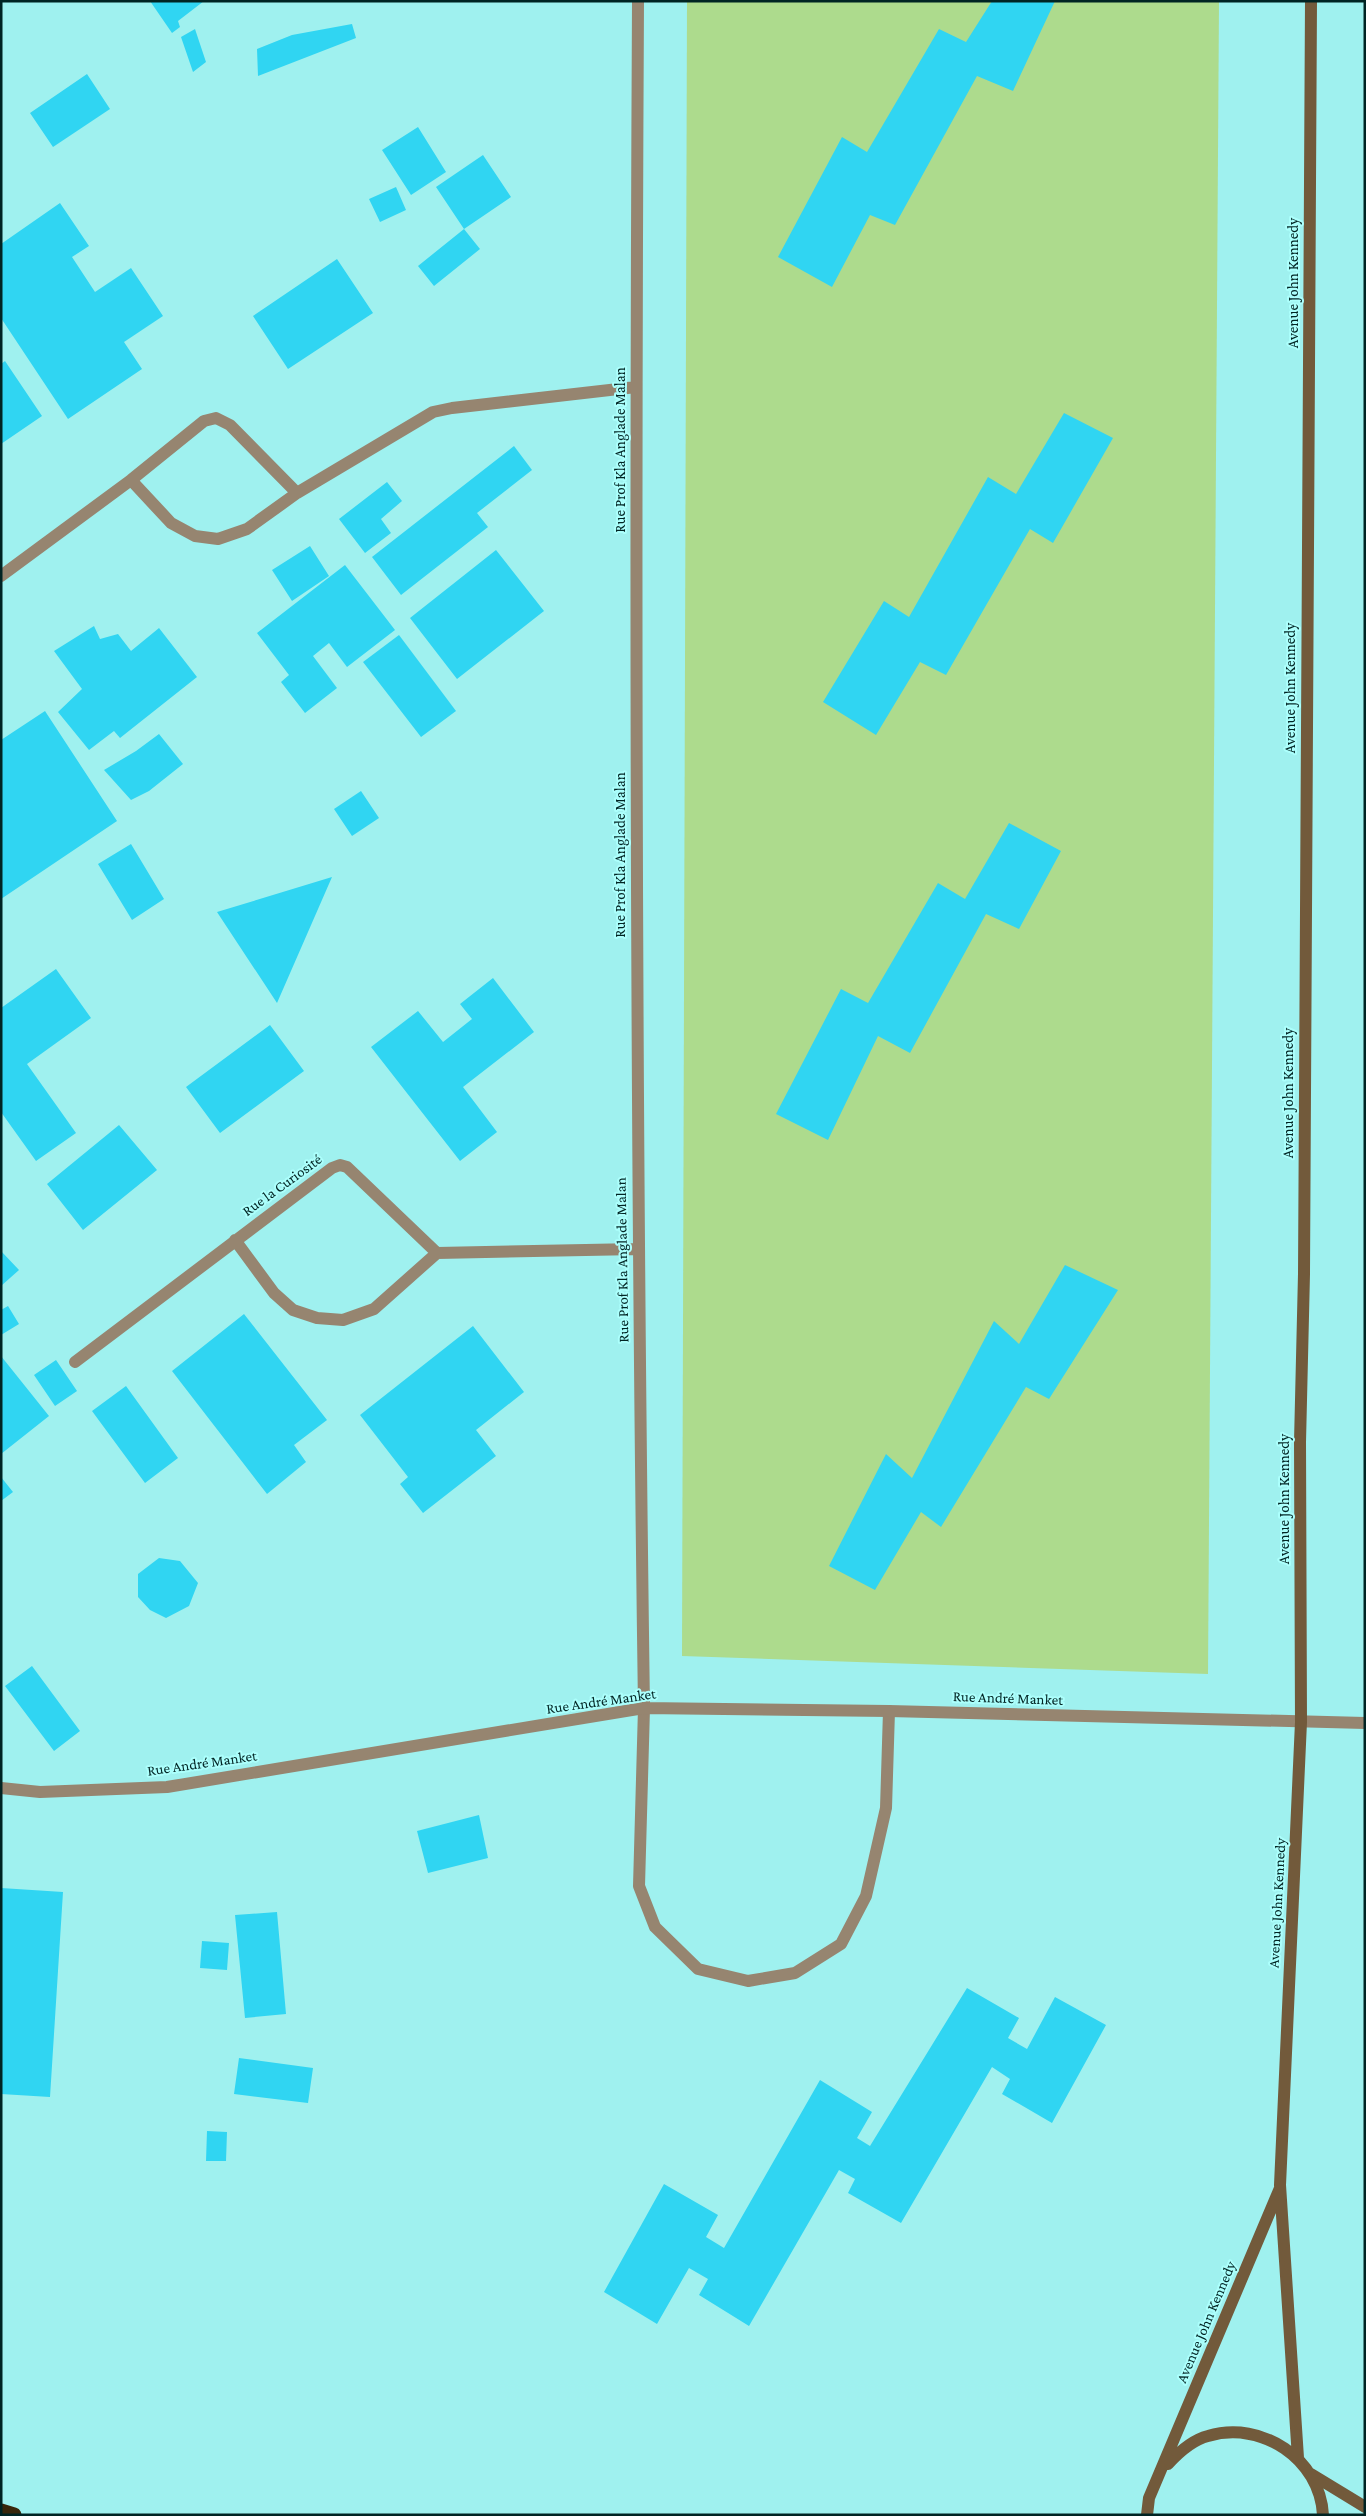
<svg xmlns="http://www.w3.org/2000/svg" width="1366" height="2516" viewBox="0 0 1366 2516" font-family="'Crimson Pro',serif">
<style>
.green{fill:#addb8d}
.building{fill:#30d5f2}
.lines{fill:none;stroke-linecap:round;stroke-linejoin:round}
.service{stroke:#968570;stroke-width:12}
.minor{stroke:#968570;stroke-width:12}
.secondary{stroke:#725a3b;stroke-width:12}
.motorway{stroke:#38260b;stroke-width:15}
.labels{text-anchor:middle;dominant-baseline:central;stroke-width:4;stroke-linejoin:round;paint-order:stroke}
.street-label{font-size:15px;fill:#002423;stroke:#acfffc}
</style>
<rect width="100%" height="100%" fill="#9ff1ef"/>
<!-- green -->
<path class="green" d="M687,1h532l-11,1673 -526,-18z"/>
<!-- building -->
<path class="building" d="M150,1h54l-26,20 2,6 -8,6z
M992,1h63l-42,90 -36,-15 -82,149 -25,-10 -38,72 -54,-30 64,-120 25,15 72,-123 27,13z
M352,24l4,14 -98,38 -1,-27 35,-14z
M195,29l11,33 -13,10 -12,-35z
M87,74l23,35 -57,38 -23,-34z
M418,127l28,45 -35,23 -29,-45z
M483,155l28,42 -47,32 -28,-42z
M396,187l10,23 -26,12 -11,-23z
M60,203l29,43 -17,11 23,35 36,-24 32,48 -39,26 18,27 -74,50 -67,-101v-74z
M464,229l16,20 -46,37 -16,-20z
M337,259l36,54 -85,56 -35,-53z
M5,361l37,55 -41,28v-80z
M1064,413l49,25 -60,105 -23,-14 -84,146 -26,-13 -44,73 -53,-33 61,-101 25,16 79,-140 28,17z
M514,446l18,24 -55,43 11,14 -87,68 -29,-38z
M387,482l15,19 -21,18 10,14 -26,20 -26,-34z
M310,546l19,30 -37,25 -20,-31z
M496,550l48,61 -87,68 -47,-61z
M345,565l50,65 -48,37 -18,-24 -16,13 24,32 -32,25 -24,-31 8,-7 -32,-42z
M94,626l6,13 18,-5 13,17 28,-23 38,49 -77,61 -6,-7 -25,19 -31,-38 24,-23 -28,-38z
M399,635l57,76 -35,26 -58,-75z
M45,711l72,110 -116,78v-159z
M159,734l24,30 -34,27 -18,9 -27,-30 32,-19z
M361,791l18,27 -27,18 -18,-27z
M1009,823l52,28 -42,78 -33,-15 -76,139 -32,-17 -50,104 -52,-26 65,-125 27,14 70,-120 27,16z
M131,844l33,55 -32,21 -34,-56z
M332,877l-55,126 -60,-91z
M56,969l35,49 -64,46 49,69 -40,28 -35,-49v-104z
M493,978l41,54 -71,55 34,45 -37,29 -89,-114 47,-36 25,31 29,-23 -12,-15z
M270,1025l34,46 -84,62 -34,-46z
M119,1125l38,45 -74,60 -36,-46z
M1,1251l18,19 -18,16z
M1065,1265l53,25 -69,109 -23,-12 -85,140 -20,-15 -46,78 -46,-24 57,-112 26,24 82,-157 25,23z
M8,1306l11,18 -18,11v-25z
M244,1314l83,106 -33,25 12,17 -39,32 -95,-123z
M473,1326l51,66 -48,38 20,26 -73,57 -23,-29 8,-7 -48,-62z
M1,1356l48,60 -48,38z
M56,1360l21,31 -22,15 -21,-31z
M126,1386l52,72 -33,25 -53,-72z
M1,1477l12,15 -12,9z
M159,1558l21,3 18,22 -9,23 -23,12 -16,-8 -12,-13v-23z
M32,1666l48,65 -26,20 -49,-65z
M479,1815l9,43 -60,15 -11,-42z
M1,1888l62,4 -13,205 -49,-3z
M277,1912l9,102 -41,4 -10,-103z
M202,1941l27,2 -2,27 -27,-2z
M967,1988l52,30 -11,20 19,11 28,-52 51,28 -54,98 -50,-29 8,-15 -18,-12 -91,156 -53,-30 7,-14 -16,-9 -90,156 -50,-31 9,-16 -19,-11 -32,56 -53,-32 60,-108 54,31 -12,22 18,11 96,-168 52,32 -15,26 13,8z
M239,2058l74,10 -5,35 -74,-9z
M207,2131l20,1 -1,29h-20z"/>
<g class="lines">
<!-- service -->
<path class="service" d="M644,1708l-5,178 16,41 43,42 50,12 47,-8 46,-29 25,-48 20,-88 3,-97"/>
<!-- minor -->
<path class="minor" d="M638,1c-3,569 -2,1138 6,1707
M131,480l40,43 24,13 23,3 29,-10 50,-36 136,-81 19,-4 184,-21
M1,576l130,-96 73,-59 12,-3 14,7 67,68
M235,1240l39,53 19,17 24,8 26,2 31,-11 63,-56 200,-4
M75,1362l257,-194 8,-3 7,2 90,86
M1,1788l39,4 127,-5 477,-79 245,3 476,12"/>
<!-- secondary -->
<path class="secondary" d="M1298,2458l-18,-273 21,-463 -1,-280 4,-168 7,-1273
M1168,2464c11,-12 24,-24 40,-28 54,-16 112,23 115,79
M1311,2474l54,33
M1147,2515l2,-17 131,-310"/>
<!-- motorway -->
<path class="motorway" d="M1,2511l13,4"/>
</g>
<g class="labels">
<!-- street labels -->
<g class="street-label">
<text transform="translate(1293 283) rotate(-90)">Avenue John Kennedy</text>
<text transform="translate(620 450) rotate(-90)">Rue Prof Kla Anglade Malan</text>
<text transform="translate(1290 688) rotate(-90)">Avenue John Kennedy</text>
<text transform="translate(620 855) rotate(-90)">Rue Prof Kla Anglade Malan</text>
<text transform="translate(1288 1093) rotate(-90)">Avenue John Kennedy</text>
<text transform="translate(282 1185) rotate(-36)">Rue la Curiosité</text>
<text transform="translate(622 1260) rotate(-91)">Rue Prof Kla Anglade Malan</text>
<text transform="translate(1284 1499) rotate(-90)">Avenue John Kennedy</text>
<text transform="translate(1008 1698) rotate(2)">Rue André Manket</text>
<text transform="translate(601 1701) rotate(-8)">Rue André Manket</text>
<text transform="translate(202 1763) rotate(-8)">Rue André Manket</text>
<text transform="translate(1277 1903) rotate(-87)">Avenue John Kennedy</text>
<text transform="translate(1206 2322) rotate(-67)">Avenue John Kennedy</text>
</g>
</g>
<!-- border -->
<rect width="1366" height="2516" fill="none" stroke="#002423" stroke-width="5"/>
</svg>
